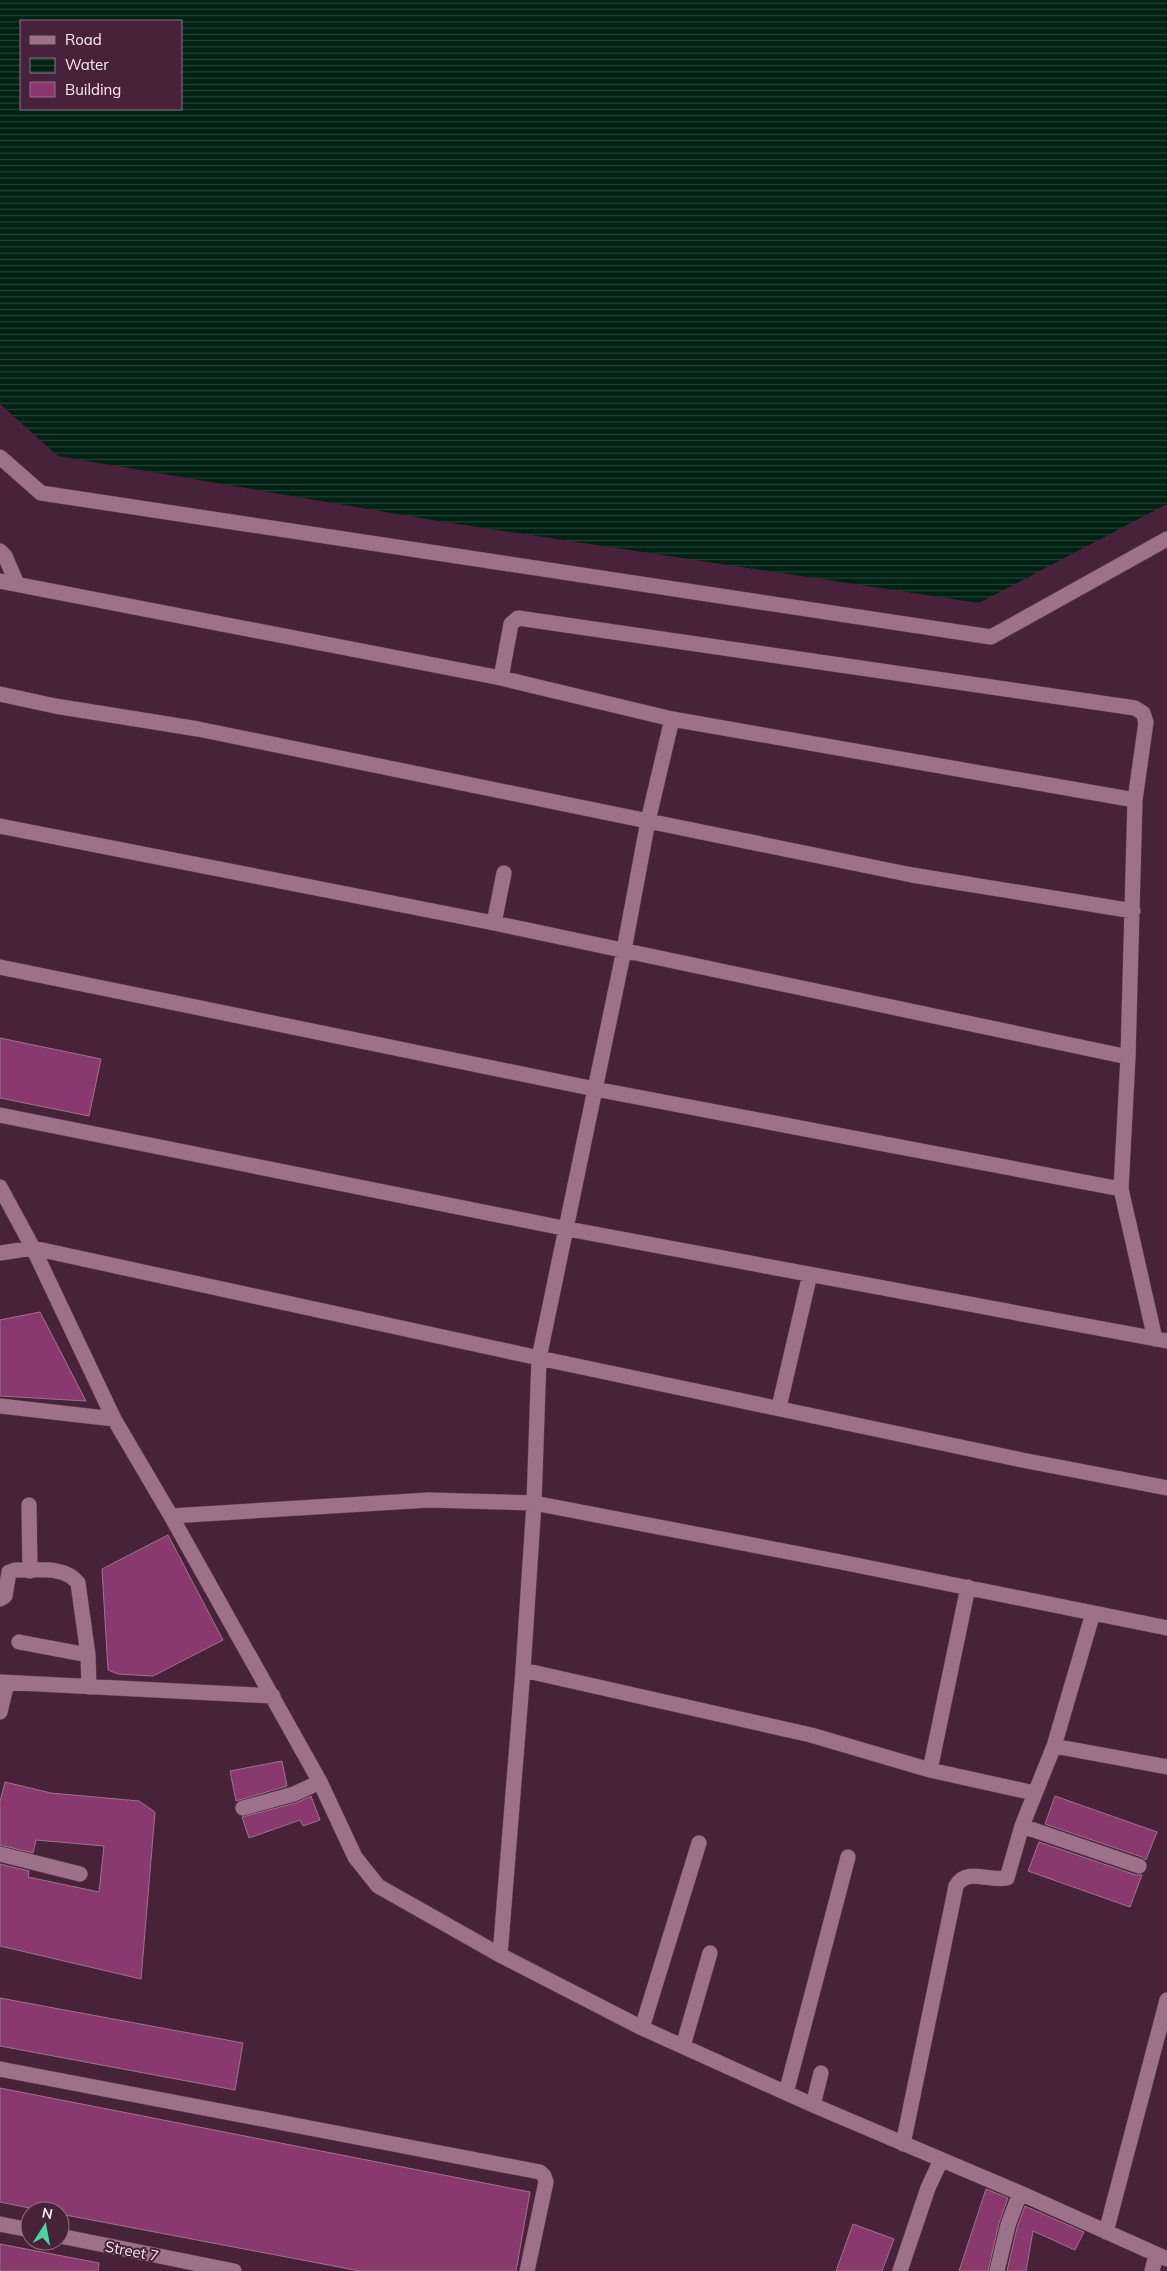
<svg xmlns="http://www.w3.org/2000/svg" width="1167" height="2271" viewBox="0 0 1167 2271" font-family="Mulish,sans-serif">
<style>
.water{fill:url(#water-rules);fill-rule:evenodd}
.building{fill:#89396e;stroke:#9f728d}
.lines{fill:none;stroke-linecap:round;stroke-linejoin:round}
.minor-casing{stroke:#5f3f54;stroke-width:16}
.minor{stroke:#9d708b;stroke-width:15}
.labels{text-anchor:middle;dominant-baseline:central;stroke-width:4;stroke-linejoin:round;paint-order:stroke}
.street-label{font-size:15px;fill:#ffeaf6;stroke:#48223a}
</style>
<defs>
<pattern id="water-rules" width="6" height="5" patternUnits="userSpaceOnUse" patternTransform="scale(1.25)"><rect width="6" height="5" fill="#002113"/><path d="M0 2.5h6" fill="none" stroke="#264136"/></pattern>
</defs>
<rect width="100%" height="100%" fill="#48223a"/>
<!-- water -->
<path class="water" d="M0,0h1167v504l-188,99 -541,-82 -380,-65 -58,-52zM21,21h160v88h-160z"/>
<!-- building -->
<path class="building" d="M0,1038l101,21 -12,57 -89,-18z
M40,1312l46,89 -86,-5v-76z
M168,1535l55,105 -70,36 -35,-2 -10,-4 -6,-101z
M282,1761l5,25 -51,15 -6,-30z
M5,1782l46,11 88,8 16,11 -14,167 -141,-33v-82l29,7 -1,6 71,15 5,-46 -68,-6 -3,13 -33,-8v-43z
M311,1796l9,24 -17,6 -3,-6 -51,18 -7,-21 54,-14z
M1055,1796l102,36 -11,28 -4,-3 -97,-33z
M1039,1842l97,33h6l-12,32 -102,-36z
M0,1998l243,45 -8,47 -235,-44z
M0,2088l530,104 -14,79h-156l-300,-57v-3h-16l-44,-9z
M986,2189l22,9 -9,25 -11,48h-29z
M1025,2206l59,26 -9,18 -42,-19 -7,40h-19l10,-43z
M853,2224l41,15 -12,32h-46z
M0,2244l99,19 -1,8h-98z"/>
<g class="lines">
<defs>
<path id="minor" d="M0,457l41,36 950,144 176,-98
M0,551l5,5 12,28
M0,581l501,97 171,41 463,81
M501,678l10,-54 7,-6 617,90 8,5 3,9 -11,78 -7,257 -7,132 34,150
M0,694l55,12 143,23 714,146 221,36
M0,826l494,97 634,134
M494,923l10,-50
M0,967l595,122 526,100
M0,1115l568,114 599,112
M0,1187l33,61 81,171 57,97 149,266 35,75 23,29 122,69 142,73 171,77 207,88 147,66
M0,1253l33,-5 506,110 483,102 145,28
M0,1406l114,13
M779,1407l31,-133
M29,1505l1,66
M171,1516l258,-16 105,3 312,60 321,65
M0,1599l5,-3 4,-24 6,-2c21,1 50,-5 63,13l10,72 1,32
M19,1642l69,13
M523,1670l288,65 119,35 104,23
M0,1682l273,14
M0,1712l7,-29
M1054,1746l113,21
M930,1770l38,-183
M243,1808l51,-14 26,-12
M1022,1826l117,40
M0,1854l80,20
M500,1955l23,-285 11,-167 5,-145 85,-408 24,-129 24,-102
M642,2028l57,-185
M683,2046l27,-93
M0,2069l540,103 4,4 2,6 -19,89
M786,2093l62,-236
M813,2105l8,-32
M903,2144l53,-258c11,-19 33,-4 51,-8l15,-52 32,-80 39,-133
M0,2224l30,6
M1106,2232l61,-232
M60,2236l174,35
M900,2271l28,-83 13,-28
M997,2271l11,-46 12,-32
M1152,2271l4,-16"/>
</defs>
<!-- minor casing -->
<use href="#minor" class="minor-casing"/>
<!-- minor -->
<use href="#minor" class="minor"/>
</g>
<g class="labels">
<!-- street labels -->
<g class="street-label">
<text transform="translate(132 2251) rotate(11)">Street 7</text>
</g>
</g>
<!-- legend -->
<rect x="20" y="20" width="162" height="90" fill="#48223a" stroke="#917285"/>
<rect x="30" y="36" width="25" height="8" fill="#9d708b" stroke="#917285"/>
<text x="65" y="45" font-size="15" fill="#ffeaf6">Road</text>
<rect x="30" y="58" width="25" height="15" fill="url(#water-rules)" stroke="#917285"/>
<text x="65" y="70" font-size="15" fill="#ffeaf6">Water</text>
<rect x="30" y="82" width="25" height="15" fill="#89396e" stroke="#917285"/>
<text x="65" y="95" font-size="15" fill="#ffeaf6">Building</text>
<!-- north arrow -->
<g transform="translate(45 2226) rotate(11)"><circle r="24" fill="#48223a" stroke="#917285"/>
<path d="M0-4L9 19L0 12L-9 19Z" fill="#49d49d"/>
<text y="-8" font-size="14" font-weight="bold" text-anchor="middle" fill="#ffeaf6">N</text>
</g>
</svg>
